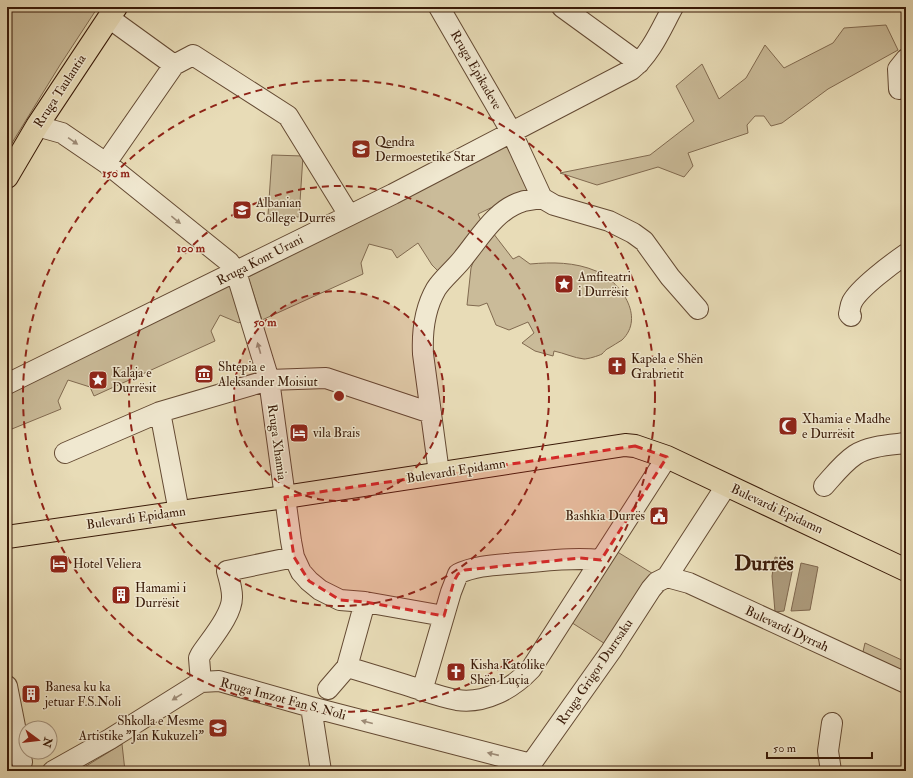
<svg xmlns="http://www.w3.org/2000/svg" width="913" height="778" viewBox="0 0 913 778" font-family="'IM FELL Double Pica',serif">
<style>
.green{fill:#cabb99;stroke:#816a50}
.water{fill:#ac9a7b;stroke:#7e664d}
.lines{fill:none;stroke-linecap:round;stroke-linejoin:round}
.minor-casing{stroke:#644a33;stroke-width:22}
.major-casing{stroke:#381907;stroke-width:24}
.minor{stroke:#f0e8d0;stroke-width:20}
.major{stroke:#e8dcb7;stroke-width:22}
.oneway{fill:#9d8b76}
.marked{fill:#d62828;fill-opacity:0.2;stroke:#d62828;stroke-width:3;stroke-dasharray:8 5;stroke-linejoin:round}
.ring{fill:none;stroke:#8f2418;stroke-width:2;stroke-dasharray:7 5}
.labels{text-anchor:middle;dominant-baseline:central;stroke-width:3;stroke-linejoin:round;paint-order:stroke}
.street-label{font-size:13px;fill:#381907;stroke:#f0e8d0}
.poi-label{font-size:13px;fill:#381907;stroke:#f0e8d0;text-anchor:start}
.town-label{font-size:21px;font-weight:bold;fill:#381907;stroke:#f0e8d0}
.centre{fill:#8f2418;stroke:#f0e8d0;stroke-width:2}
.ring-label{font-size:12px;text-anchor:middle;font-weight:bold;fill:#8f2418;stroke:#f0e8d0;stroke-width:3;stroke-linejoin:round;paint-order:stroke}
</style>
<rect width="100%" height="100%" fill="#e8dcb7"/>
<filter id="stains"><feTurbulence type="fractalNoise" baseFrequency=".005" numOctaves="4"/><feColorMatrix values="0 0 0 0 .2 0 0 0 0 .09 0 0 0 0 .02 0 0 0 .5 -.17"/></filter>
<radialGradient id="worn" r=".72"><stop offset=".6" stop-color="#630" stop-opacity="0"/><stop offset="1" stop-color="#630" stop-opacity=".3"/></radialGradient>
<!-- green -->
<path class="green" d="M7,7h91l-38,58 -53,86z
M886,25l12,25 -70,39 -46,34 -11,3 -7,-10h-9l-8,9 1,8 -60,20 5,13 -9,11 -26,-10 -61,18 -37,-12 90,-18 44,-34 -18,-35 26,-22 17,35 27,-21 19,-33 19,23 49,-25 11,-15z
M508,139l20,51 -50,24 6,13 -46,44 -6,-6 -14,-22 -21,15 -5,-8 -23,-6 -8,19 2,11 -101,46 -14,-43z
M272,155l31,1 -4,61 -31,-2z
M493,233l20,26 6,-3 11,8c22,-2 45,-2 66,7 24,10 50,46 26,69 -4,3 -9,5 -13,8 -3,1 -5,4 -7,6 -4,2 -14,5 -18,5 -10,-1 -20,-6 -30,-8l-1,5 -18,-5 -13,-8 12,-10 -6,-11 -19,8 -13,-5 -9,-22 -8,3 -12,-1 4,-37 4,-11z
M232,279l11,40 -4,4 -19,-8 -9,16 4,10 -121,55 -4,-9 -22,-7 -10,21 3,8 -54,22v-40z
M611,548l44,27 -45,72 -44,-28z
M865,643l41,19v14l-44,-20z
M122,744l3,27h-47z"/>
<!-- water -->
<path class="water" d="M775,557l19,5 -10,49 -9,1 -3,-36z
M801,563l17,4 -8,43 -19,1z"/>
<g class="lines">
<defs>
<path id="minor" d="M439,7l73,126 30,65
M562,7l77,56
M109,18l65,47
M899,89l-1,-20 8,-10
M37,126l25,7 44,30 123,99 7,10 33,108 22,161 3,16 7,15 8,9 11,9 20,10 25,2 79,14
M106,163l68,-98 19,-10 95,61 61,99
M851,316l-2,-2c1,-4 1,-8 3,-12 7,-14 41,-39 54,-48
M7,384l386,-190 238,-124c20,-16 30,-41 42,-63
M160,412l19,100
M65,453l95,-41 109,-32 57,-2 105,35
M439,473l-16,-119c-1,-21 2,-46 13,-65 6,-10 21,-22 28,-32 17,-21 32,-48 60,-56 6,-1 12,-2 18,-3l12,7 55,16 24,12 11,8 26,36 28,32
M824,486c9,-10 19,-23 31,-31 13,-9 35,-10 51,-12
M667,577l22,6 217,100
M667,577l59,-91
M347,667c21,6 42,13 62,19 16,5 31,11 48,14 28,4 55,-11 74,-31l136,-212
M201,682l-2,-24 2,-4c10,-15 32,-40 31,-58 0,-8 -3,-17 -5,-25l67,-14
M7,686l15,76
M328,689l19,-22 18,-65
M422,691l29,-99 7,-18c18,-9 40,-9 60,-11 28,-2 55,-6 83,-3
M311,707l10,64
M53,771l57,-32 91,-57 18,-1 92,26 220,57
M526,771l85,-120 40,-62 6,-7 10,-5
M831,771l-3,-20 4,-28"/>
<path id="major" d="M7,177l30,-51 79,-119
M7,537l278,-40 340,-52 10,1 32,11 239,113"/>
</defs>
<!-- minor casing -->
<use href="#minor" class="minor-casing"/>
<!-- major casing -->
<use href="#major" class="major-casing"/>
<!-- minor -->
<use href="#minor" class="minor"/>
<!-- major -->
<use href="#major" class="major"/>
</g>
<!-- one-way arrows -->
<defs><path id="oneway-solid" d="M-6-.8H1V-3.2L6.5 0L1 3.2V.8H-6Z"/></defs>
<g class="oneway">
<use href="#oneway-solid" transform="translate(73 141) rotate(35)"/>
<use href="#oneway-solid" transform="translate(176 220) rotate(39)"/>
<use href="#oneway-solid" transform="translate(259 348) rotate(-106)"/>
<use href="#oneway-solid" transform="translate(177 697) rotate(148)"/>
<use href="#oneway-solid" transform="translate(367 722) rotate(-165)"/>
<use href="#oneway-solid" transform="translate(493 754) rotate(-167)"/>
</g>
<!-- marked area -->
<path class="marked" d="M635,446l32,11 -66,103 -21,-2 -115,12 -7,4 -4,7 -10,35 -79,-14 -25,-2 -31,-19 -15,-24 -9,-60z"/>
<!-- distance rings -->
<circle cx="339" cy="396" r="105" fill="#8f2418" fill-opacity=".12"/>
<g class="ring">
<circle cx="339" cy="396" r="105"/>
<circle cx="339" cy="396" r="210"/>
<circle cx="339" cy="396" r="316"/>
</g>
<!-- icons -->
<defs>
<symbol id="school-square" viewBox="-11 -11 22 22"><rect x="-9" y="-9" width="18" height="18" rx="4" fill="#8f2418" stroke="#f0e8d0"/><path d="M0-5L7-2L0 1L-7-2ZM-4 1L0 2.5L4 1V4Q0 6-4 4Z" fill="#fff"/></symbol>
<symbol id="university-square" viewBox="-11 -11 22 22"><rect x="-9" y="-9" width="18" height="18" rx="4" fill="#8f2418" stroke="#f0e8d0"/><path d="M0-5L7-2L0 1L-7-2ZM-4 1L0 2.5L4 1V4Q0 6-4 4Z" fill="#fff"/></symbol>
<symbol id="sight-square" viewBox="-11 -11 22 22"><rect x="-9" y="-9" width="18" height="18" rx="4" fill="#8f2418" stroke="#f0e8d0"/><path d="M0-6L1.8-2.2L6-1.7L2.9 1.2L3.7 5.4L0 3.3L-3.7 5.4L-2.9 1.2L-6-1.7L-1.8-2.2Z" fill="#fff"/></symbol>
<symbol id="church-square" viewBox="-11 -11 22 22"><rect x="-9" y="-9" width="18" height="18" rx="4" fill="#8f2418" stroke="#f0e8d0"/><path d="M-1.2-6h2.4v3.5h3.3v2.4h-3.3V6h-2.4V-.1h-3.3v-2.4h3.3Z" fill="#fff"/></symbol>
<symbol id="museum-square" viewBox="-11 -11 22 22"><rect x="-9" y="-9" width="18" height="18" rx="4" fill="#8f2418" stroke="#f0e8d0"/><path d="M0-6L6-3V-2H-6V-3ZM-5-1h2V3h-2ZM-1-1h2V3h-2ZM3-1h2V3H3ZM-6 4H6V6H-6Z" fill="#fff"/></symbol>
<symbol id="mosque-square" viewBox="-11 -11 22 22"><rect x="-9" y="-9" width="18" height="18" rx="4" fill="#8f2418" stroke="#f0e8d0"/><path d="M3.5-4.9A6 6 0 1 0 3.5 4.9A5 5 0 1 1 3.5-4.9Z" fill="#fff"/></symbol>
<symbol id="hotel-square" viewBox="-11 -11 22 22"><rect x="-9" y="-9" width="18" height="18" rx="4" fill="#8f2418" stroke="#f0e8d0"/><path d="M-6-4.5h1.5V1H6V5H4.5V3h-9V5H-6ZM-4 0a1.8 1.8 0 1 1 3.6 0ZM.5 0V-2.5h3Q6-2.5 6 0Z" fill="#fff"/></symbol>
<symbol id="civic-square" viewBox="-11 -11 22 22"><rect x="-9" y="-9" width="18" height="18" rx="4" fill="#8f2418" stroke="#f0e8d0"/><path d="M-.6-6.5H3V-4.5H.6V-3L4-1V1h2V6H-6V1h2V-1L-.6-3ZM-1.2 2.5V6h2.4V2.5Z" fill="#fff"/></symbol>
<symbol id="building-square" viewBox="-11 -11 22 22"><rect x="-9" y="-9" width="18" height="18" rx="4" fill="#8f2418" stroke="#f0e8d0"/><path d="M-4-6H4V6H1V3H-1V6H-4ZM-2.5-4.3h1.7v1.8h-1.7ZM.8-4.3h1.7v1.8H.8ZM-2.5-1h1.7V.8h-1.7ZM.8-1h1.7V.8H.8Z" fill="#fff"/></symbol>
</defs>
<g fill-rule="evenodd">
<use href="#school-square" x="350" y="138" width="22" height="22"/>
<use href="#university-square" x="231" y="199" width="22" height="22"/>
<use href="#sight-square" x="553" y="273" width="22" height="22"/>
<use href="#church-square" x="606" y="355" width="22" height="22"/>
<use href="#museum-square" x="193" y="363" width="22" height="22"/>
<use href="#sight-square" x="87" y="369" width="22" height="22"/>
<use href="#mosque-square" x="777" y="415" width="22" height="22"/>
<use href="#hotel-square" x="288" y="422" width="22" height="22"/>
<use href="#civic-square" x="648" y="505" width="22" height="22"/>
<use href="#hotel-square" x="48" y="553" width="22" height="22"/>
<use href="#building-square" x="110" y="584" width="22" height="22"/>
<use href="#church-square" x="445" y="661" width="22" height="22"/>
<use href="#building-square" x="20" y="683" width="22" height="22"/>
<use href="#school-square" x="207" y="717" width="22" height="22"/>
</g>
<g class="labels">
<!-- street labels -->
<g class="street-label">
<text transform="translate(476 70) rotate(60)">Rruga Epikadeve</text>
<text transform="translate(60 91) rotate(-57)">Rruga Taulantia</text>
<text transform="translate(260 260) rotate(-27)">Rruga Kont Urani</text>
<text transform="translate(277 442) rotate(82)">Rruga Xhamia</text>
<text transform="translate(456 471) rotate(-9)">Bulevardi Epidamn</text>
<text transform="translate(777 509) rotate(25)">Bulevardi Epidamn</text>
<text transform="translate(136 518) rotate(-8)">Bulevardi Epidamn</text>
<text transform="translate(787 629) rotate(25)">Bulevardi Dyrrah</text>
<text transform="translate(595 672) rotate(-56)">Rruga Grigor Durrsaku</text>
<text transform="translate(283 699) rotate(15)">Rruga Imzot Fan S. Noli</text>
</g>
<!-- poi labels -->
<g class="poi-label">
<text x="375" y="142">Qendra<tspan x="375" dy="15">Dermoestetike Star</tspan></text>
<text x="256" y="203">Albanian<tspan x="256" dy="15">College Durres</tspan></text>
<text x="578" y="277">Amfiteatri<tspan x="578" dy="15">i Durrësit</tspan></text>
<text x="631" y="359">Kapela e Shën<tspan x="631" dy="15">Grabrietit</tspan></text>
<text x="218" y="367">Shtepia e<tspan x="218" dy="15">Aleksander Moisiut</tspan></text>
<text x="112" y="373">Kalaja e<tspan x="112" dy="15">Durrësit</tspan></text>
<text x="802" y="419">Xhamia e Madhe<tspan x="802" dy="15">e Durrësit</tspan></text>
<text x="313" y="433">vila Brais</text>
<text x="645" y="516" text-anchor="end">Bashkia Durrës</text>
<text x="73" y="564">Hotel Veliera</text>
<text x="135" y="588">Hamami i<tspan x="135" dy="15">Durrësit</tspan></text>
<text x="470" y="665">Kisha Katolike<tspan x="470" dy="15">Shën Luçia</tspan></text>
<text x="45" y="687">Banesa ku ka<tspan x="45" dy="15">jetuar F.S.Noli</tspan></text>
<text x="204" y="721" text-anchor="end">Shkolla e Mesme<tspan x="204" dy="15">Artistike "Jan Kukuzeli"</tspan></text>
</g>
<!-- town labels -->
<g class="town-label">
<text x="764" y="563">Durrës</text>
</g>
</g>
<circle cx="339" cy="396" r="6" class="centre"/>
<g class="ring-label">
<text x="116" y="177">150 m</text>
<text x="191" y="252">100 m</text>
<text x="265" y="326">50 m</text>
</g>
<!-- margin -->
<rect width="913" height="778" fill="none" stroke="#e8dcb7" stroke-width="24"/>
<rect x="8" y="8" width="897" height="762" fill="none" stroke="#381907" stroke-width="2"/>
<rect x="12" y="12" width="889" height="754" fill="none" stroke="#381907"/>
<!-- north arrow -->
<g transform="translate(38 740) rotate(105)"><circle r="19" fill="#f0e8d0" stroke="#a69580"/>
<path d="M0-3L7 15L0 10L-7 15Z" fill="#8f2418"/>
<text y="-6" font-size="11" font-weight="bold" text-anchor="middle" fill="#381907">N</text>
</g>
<!-- scale -->
<path d="M767 752v6h105v-6" fill="none" stroke="#381907" stroke-width="2"/>
<text x="773" y="752" font-size="12" fill="#381907" stroke="#f0e8d0" stroke-width="3" paint-order="stroke">50 m</text>
<rect width="100%" height="100%" filter="url(#stains)"/>
<rect width="100%" height="100%" fill="url(#worn)"/>
</svg>
